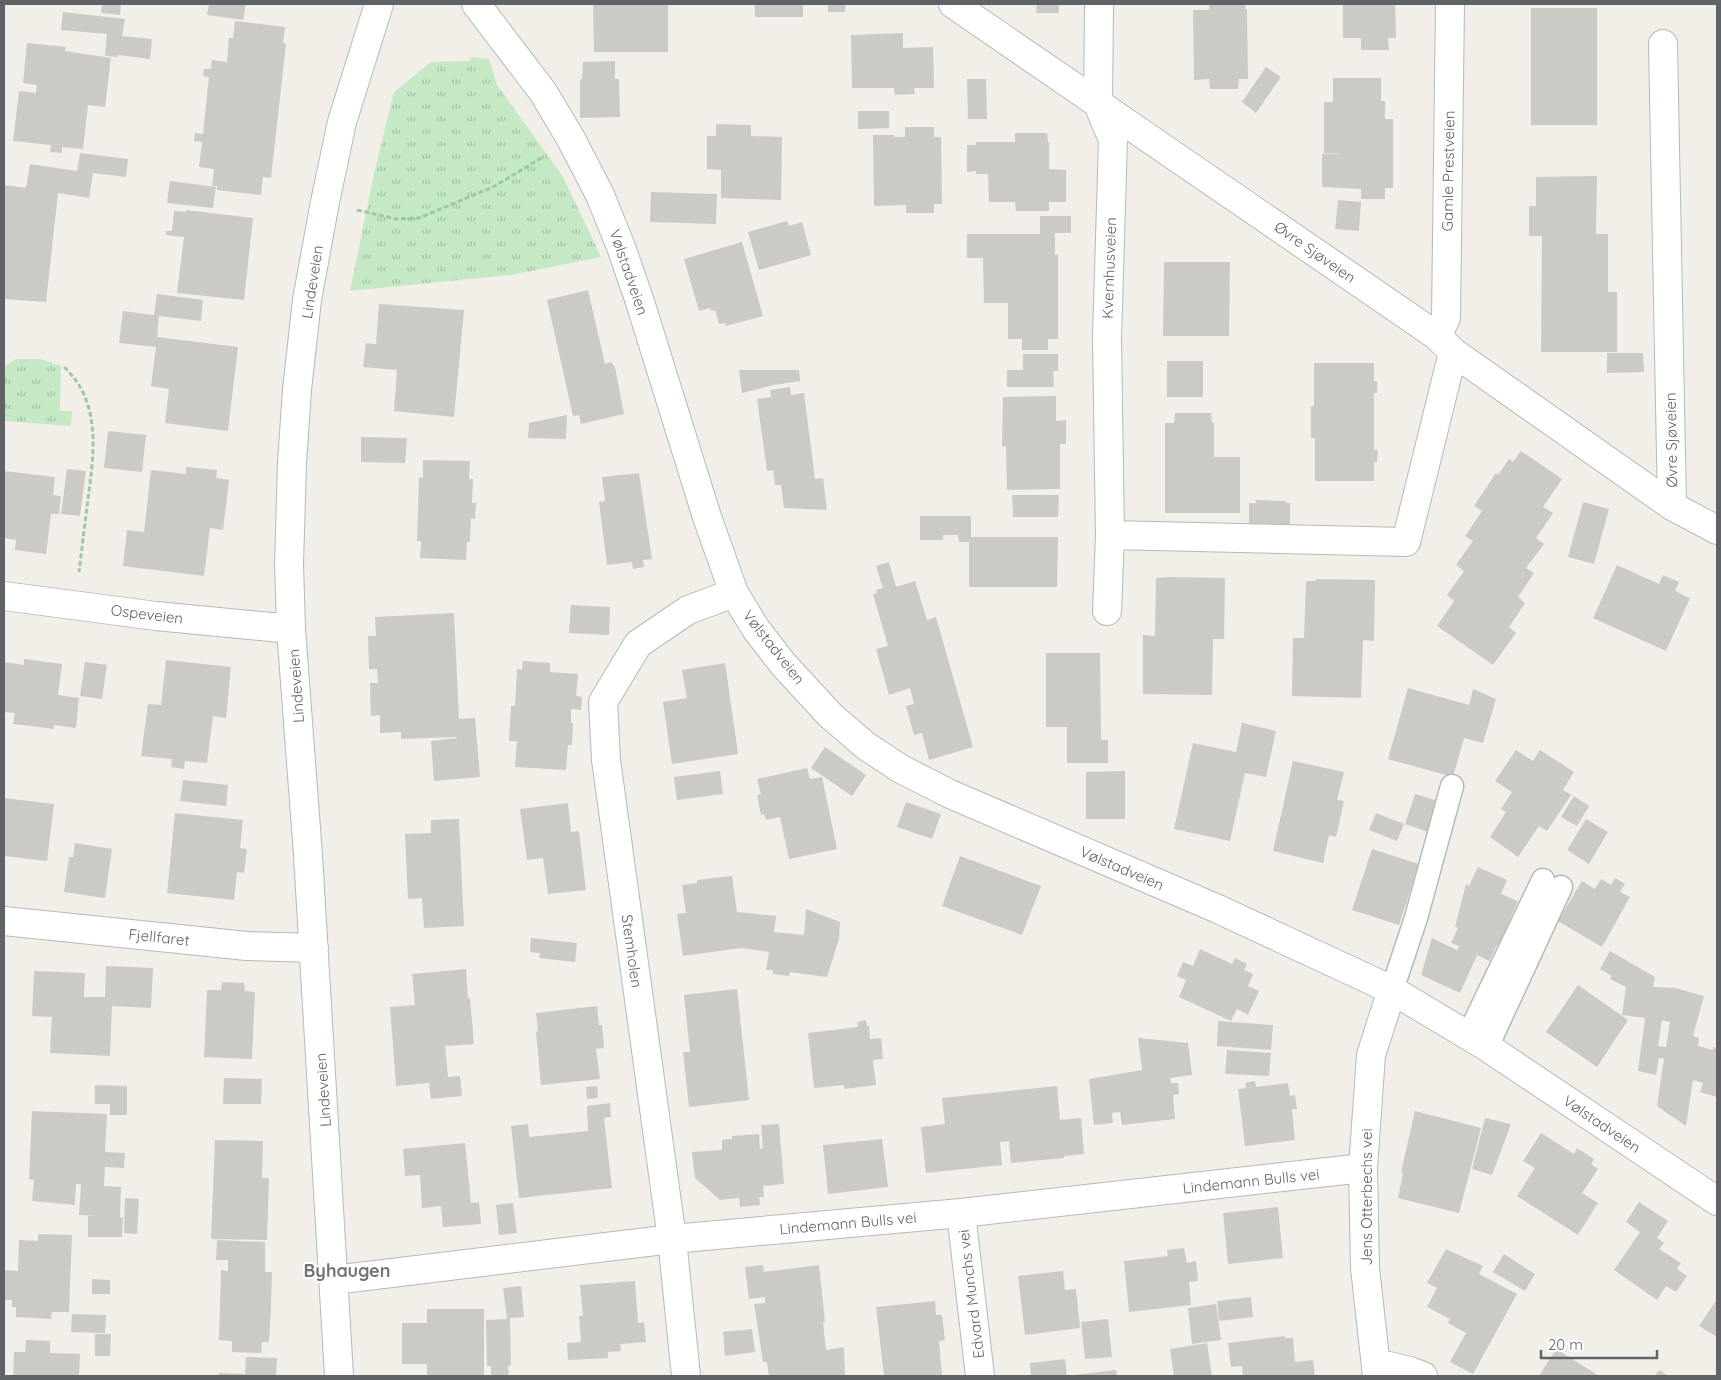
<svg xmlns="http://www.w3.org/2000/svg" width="1721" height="1380" viewBox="0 0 1721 1380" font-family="Quicksand,sans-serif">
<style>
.park{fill:url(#park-tufts)}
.building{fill:#cccac5;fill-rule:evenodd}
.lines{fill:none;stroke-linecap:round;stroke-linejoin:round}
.lane-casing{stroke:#b5b8bc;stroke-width:25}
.street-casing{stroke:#b5b8bc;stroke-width:30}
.path{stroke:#9cc7a9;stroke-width:3;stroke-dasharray:5 2.5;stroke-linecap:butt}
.lane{stroke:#fff;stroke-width:22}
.street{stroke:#fff;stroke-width:28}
.labels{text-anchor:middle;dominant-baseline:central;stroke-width:4;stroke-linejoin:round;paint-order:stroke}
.street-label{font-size:15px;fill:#5f6368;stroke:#fff}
.quarter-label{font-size:18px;font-weight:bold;fill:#70757a;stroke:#fff}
</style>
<defs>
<pattern id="park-tufts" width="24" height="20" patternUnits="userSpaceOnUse" patternTransform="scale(1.25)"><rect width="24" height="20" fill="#c5e8c5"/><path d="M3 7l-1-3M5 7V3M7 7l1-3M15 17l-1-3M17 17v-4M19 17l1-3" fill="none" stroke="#a3c0a4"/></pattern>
</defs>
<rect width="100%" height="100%" fill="#f1efe8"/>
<!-- park -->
<path class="park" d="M470,57l19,2 8,26 66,92 38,80 -90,18 -161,16 24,-117 20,-82 37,-30 40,-1z
M16,359h24l21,7 -1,45h12l-1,15 -67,-5v-54z"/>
<!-- building -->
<path class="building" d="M102,4h19l-1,11 -19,-2z
M209,4h37l-3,16 -36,-5z
M593,4h75v48h-74z
M755,4h48v13h-48z
M828,4h17v8h-17z
M1037,4h22v9h-23z
M1209,4h36v5h2l1,70h-9l-1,10h-28l-1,-10 -15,1 -1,-70h16z
M1343,4h52l1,34h-8l1,12h-28v-12h-18z
M1531,8h66v117h-66z
M63,12l62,7 -3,17 30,3 -2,20 -32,-4v2l-13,-1 2,-22 -46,-4z
M235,21l50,6 -2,16 3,1 -15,134 -8,-1 -2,18 -44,-5v-4h-5l2,-17 -15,-2 3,-25 -8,-1 1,-8 8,1 6,-57 -6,-1 1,-7h7l1,-9 15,2 2,-24h4z
M903,33v15l30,-1 1,41h-20l1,6 -20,1 -1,-7h-42l-1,-53z
M27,43l39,4 -1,4 46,7 -6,49 -17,-2 -5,44 -21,-2v6l-12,-1 1,-7 -38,-4 6,-50 17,2 1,-8 -14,-2z
M615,61v18h4l1,38 -40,1v-39h2l1,-17z
M1266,67l15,10 -25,36 -14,-11z
M1333,78h48v23h4v18h8v69h-8v11h-24v-10l-39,-2v-33l22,-1h-20v-51h9z
M967,79h19l1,40h-19z
M858,111h31v17l-31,1z
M716,124l35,1v11l31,1 -1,63 -60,-2v-28l-14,-1v-33h9z
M905,127h29v10h7l1,67h-8v9h-28v-8l-32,1 -1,-71h21v2h11z
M1015,133h32l1,9h1v27l17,1v32h-17v9h-33l-1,-9h-26l-1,-28h-12v-3l-9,1v-27h9v-3h39z
M80,153l48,6 -2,18 -33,-4 -4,25 -31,-5 -12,109 -42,-3v-114l22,3 4,-24 47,7z
M1597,176l-1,58h12v58h9v60h-76l1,-116h-13v-30h7v-29z
M170,181l46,6 -3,21 -46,-5z
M651,192l66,2 -1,30 -66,-2z
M1338,200l23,2 -2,29 -24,-2z
M186,210l67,8 -9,82 -67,-7 7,-56 -18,-2v-4h6l2,-20 12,1z
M1040,216h31v17h-16v22l3,-1v85h-10v11h-26v-11h-14v-36h-24l-1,-45h-16v-24h73z
M787,221l2,5 13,-4 9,33 -52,15 -11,-38z
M742,242l21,74 -37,10v-3l-7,1 -4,-14 -4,1 -1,-3 -11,3 -15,-52z
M1164,262h66l-1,74h-66z
M588,290l17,74 6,-2 4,5 9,47 -43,10 -2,-9 -6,1 -26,-116z
M157,294l46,6 -2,21 -42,-5 -2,21 81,10 -10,84 -63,-8 4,-34 -18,-3 5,-39 -37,-4 4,-32 31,4z
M379,304l85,6 -10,107 -60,-6 3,-41 -34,-3 3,-24 10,1z
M1607,353h36l1,19 -37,1z
M1023,354h35v17h-5l1,16h-47v-17h16z
M1167,361h36v36h-36z
M1314,363h60v18h3v12h-3v57h4l-1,12h-3v19h-59v-43h-4v-32h3z
M739,370h60l1,11 -26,4 -32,8z
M790,387l1,8 13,-2 11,86 8,-1 4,32 -43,-2 -3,-23h-6l-2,-15 -6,1 -10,-72 14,-2 -1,-7z
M1056,396v25l10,-1v24h-6v45l-53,1 -1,-44 -4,1 1,-50z
M1175,413h36l1,10 2,-1v35h26v56h-75v-90h9z
M567,415l-1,24 -38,-1 1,-15z
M108,431l38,4 -4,37 -38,-4z
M361,437l46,1 -2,25 -44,-1z
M1521,451l41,28 -19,28 10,6 -17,25 8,6 -18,24 8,5 -16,24 7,6 -16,24 7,6 -23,32 -56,-39 17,-25 -7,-6 17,-24 -8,-6 17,-24 -8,-5 17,-25 -8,-5 22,-33 2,2 11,-16 4,3z
M423,460l47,1 -1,18h4l-1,24h4l-1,16 -4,-1 -1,24h-3l-1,18 -46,-2 1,-17h-4l2,-64 4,1z
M186,467l31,3 -1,8 13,2 -6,50 -13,-2 -6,48 -81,-10 4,-36 17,2 7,-62 35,4z
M67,469l19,2 -6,45 -19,-2z
M4,471l51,6 -2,18 8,1 -2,18h-8l-5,40 -31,-4 1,-10 -12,-2z
M639,473l13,86 -9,1 1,7 -11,2 -1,-7 -25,3 -8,-63 6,-1 -3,-24z
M1012,495h47l-1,22h-45z
M1256,500l30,1v2h4v30h-41v-30h7z
M1583,502l26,7 -15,55 -26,-7z
M920,516h51v21h87l-1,50h-88v-45h-10l-1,-7h-15v5h-23z
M889,562l7,25 19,-6 12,39 9,-3 37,130 -44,13 -7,-27 -8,2 -8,-29 8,-2 -4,-16 -21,7 -13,-46 12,-3 -15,-52 4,-1 -1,-3 7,-2 -7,-22z
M1617,565l42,19 4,-9 16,7 -4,9 15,7 -24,53 -73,-33z
M1167,577l58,1 -1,61h-11l-1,56 -69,-1v-59l12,1 1,-58z
M1316,579l59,1 -1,61 -11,-1 -2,58 -69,-2 1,-58h11l2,-57h10z
M571,605l39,2 -1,28 -40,-2z
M454,613l5,106 16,-1 5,59 -46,4 -3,-40 26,-3v-1l-56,2v-7l-21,1v-18l-9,1 -1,-33h8l-1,-14h-8l-1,-33h8l-1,-19z
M1046,653h54l1,87h7v23h-41v-36h-21z
M24,659l38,5 -4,31 21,3 -3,30 -22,-3v4l-41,-5 2,-11 -11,-1v-50l20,3z
M166,660l65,7 -5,51 -13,-2 -6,47 -22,-2 -1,8 -13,-2 1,-8 -31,-3 7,-52 13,1z
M523,661l27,2v9l28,2 -2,22 6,1 -1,13 -10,-1v14h2l-1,22h-4l-2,25 -51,-3 2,-26h-8l2,-35h4l2,-37 5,1z
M85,662l22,3 -5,34 -22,-3z
M725,663l13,91 -66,10 -9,-62 24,-4 -5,-28z
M1408,688l61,17 4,-16 23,10 -13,44 -19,-5 -11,39 -65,-18z
M1242,723l34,8 -10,46 -21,-4 -15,68 -56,-12 19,-86 43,9z
M825,747l41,28 -14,21 -41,-28z
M1516,750l17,11 7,-11 34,22 -11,18 8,5 -24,36 -8,-5 -21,31 -28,-20 16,-25 -5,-3 11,-17 -17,-11z
M1293,761l51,11 -7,28 7,1 -8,36 -7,-2 -6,28 -50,-12z
M807,768l3,11 12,-2 15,72 -48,10 -9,-42 -14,3 -2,-6 -3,1 -4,-20 4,-1 -4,-15z
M720,771l3,23 -46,6 -3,-23z
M1125,771v48h-39v-47z
M183,780l45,5 -2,21 -46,-5z
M1415,794l23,7 -10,31 -23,-8z
M1574,796l15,10 -12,20 -16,-9z
M4,798l50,6 -7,57 -43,-5z
M906,802l35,12 -9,25 -35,-12z
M568,803l3,29 8,-1 7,59 -38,4 -5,-36 -16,2 -7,-51z
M175,813l68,7 -3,28 7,1 -3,24 -7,-1 -3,28 -67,-7z
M1376,813l28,11 -7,17 -28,-11z
M459,819l5,107 -40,2 -2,-30 -14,1 -3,-65 26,-1v-13z
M1586,819l22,13 -19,32 -22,-14z
M75,843l37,6 -7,49 -41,-6 5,-35h4z
M1372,849l47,15 -20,61 -47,-15z
M960,856l81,30 -19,49 -80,-29z
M1478,867l29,13 -6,14 17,7 -20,45 -1,-1 -8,16 -12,-6 -17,38 -39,-18 11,-37 25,12 2,-4 -8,-3 7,-15 -3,-1 11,-43 3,2z
M732,876l5,36 39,4 -2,16 30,3 2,-26 34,13 -1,17 -12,38 -37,-5 -1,4 -16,-2v-4h-7l3,-18 -28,-4 -58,8 -6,-42 9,-1 -4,-28 15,-2v-3z
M1615,878l10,6 -5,8 10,5 -28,50 -44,-26 24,-40 13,8 6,-10 10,6z
M531,938l46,5 -2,19 -36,-4 1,-5 -10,-1z
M1200,949l32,15 3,-6 12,6 -3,6 9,4 -5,12 11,5 -11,24 -11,-6 -6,12 -52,-24 7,-17 -9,-4 6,-14 10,4z
M1610,951l45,26 -2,10 22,1 29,8 -11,40 6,2 -1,8 15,4v-3l4,1v49l-17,-5 3,-9 -10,-3 -7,46 -29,-20 7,-47 -5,-1 -3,17 -18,-4 7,-53 -23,-3 4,-28 -16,-8 2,-3 -12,-7zM1662,1020l8,2 -4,25 -8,-1z
M106,966l47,2 -2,40 -39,-2 -2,50 -60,-3 2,-36 -20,-1 2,-45 51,2 -1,24h21z
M466,969l2,30 2,-1 4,46 -29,2 3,31 12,-1 2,20 -31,3 -2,-16 -33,3 -6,-79 25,-2 -3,-31z
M222,982l22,1 1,8 10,1 -3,67 -48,-2 3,-67h14z
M1578,985l50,35 -31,47 -51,-35z
M737,989l12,111 -60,7 -6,-55h7l-6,-57z
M597,1006l2,19h3l2,23 -8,1 4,30 -59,6 -5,-53 2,-1 -2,-18z
M866,1020l1,6h2l1,13 11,-1 2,21 -10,1 3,25 -32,4v-4l-30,3 -6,-55 50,-6 -1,-5z
M1218,1021l55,4 -2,25 -54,-4z
M1138,1038l50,5 4,32 -22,3 1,5h7l1,11 -6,1 2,24 -53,6 -2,-13 -8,1 1,10 -19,2 -5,-46 53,-9z
M1227,1050l44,3 -2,23 -44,-2z
M224,1078l38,1 -1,25h-38z
M1255,1081l1,6 32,-4 2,13 5,-1 2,14h-5l3,31 -50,6 -7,-57 8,-1 -1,-5z
M95,1085l32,1v29h-17v-11h-15z
M597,1086l1,12 -11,1 -1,-12z
M1057,1086l3,34 21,-2 3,36 -20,2v2l-53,5 -2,-22 -9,1 2,23 -76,8 -5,-46 24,-3 -3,-26z
M610,1103l1,14 -7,1 8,70 -93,10 -8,-72 17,-2 1,13 59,-6 -1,-25z
M32,1111l75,3 -2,38 20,1 -1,15 -19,-1 -1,19 17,1 -1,30 3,1 -1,19h-34v-21h9l-18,-1 2,-31h-5l-1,21 -43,-4 2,-21 -5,-1z
M1415,1111l66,17 -22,85 -61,-15 5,-25 -2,-1z
M1485,1118l26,6 -19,51 -20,-6z
M779,1124l5,60 -21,2 1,11h-5l1,8 -20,2 -1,-9 -19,2 -25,-22 -3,-26 30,-2v-10l10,-1v-3l27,-2 1,15 3,-1 -2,-23z
M1541,1133l33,21 3,-6 17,11 -3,5 7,5 -16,24 16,10 -20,32 -61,-39 18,-28 -12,-7z
M882,1139l6,48 -60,7 -5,-49z
M215,1140l48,1 -1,37h7l-2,62 -56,-1z
M465,1143l6,60 8,-1 2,22 -38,3 -2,-21 -19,2 -2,-33 -15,1 -2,-27z
M125,1198l14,1 -2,35 -13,-1z
M1639,1202l29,19 -11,17 7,5 -5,6 22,14 -4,6 10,7 -11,16 -10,-6 -9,14 -43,-30 26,-38 -14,-10z
M513,1203l4,30 -18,2 -3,-30z
M1278,1207l5,51 -55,6 -5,-51z
M38,1234l34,1 -3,77h-17l-1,7 -35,-2v-10h-4v-7h-8v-30l14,1 1,-31 19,1z
M217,1240l48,2v30h7l-1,36 -2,34h-7l-1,11 -29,-1v-11l-13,-1 2,-70 7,1v-11h-12z
M1184,1248l3,15 9,-2 2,20 -9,1 2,23 -62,7 -5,-51 44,-5 -1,-6z
M1446,1249l37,17 -4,8 38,20 -44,80 -23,-12 16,-29 -18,-10 2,-4 -23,-12 10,-19 -10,-5z
M1504,1254l31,20 -10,17 -32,-19z
M763,1265l1,7 55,-7 6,57h-2l3,28 18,-3 1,29h-76l-2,-14h-4l-9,-58 11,-1v-6l-16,2 -4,-32z
M1063,1271l2,19 11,-1 4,39 -55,7 -7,-59z
M92,1279l18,1v14h-18z
M635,1281l3,42 6,-1 2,20 -26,2 1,7 -13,1v6l-40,2 -1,-17 14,-1 -2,-26h4l-3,-31z
M521,1286l3,31 -14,1 1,47 -3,1 1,10h-18v-10h-4l-1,-46 21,-1 -4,-31z
M1251,1297l2,20 -34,4 -2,-20z
M1717,1299v38l-18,-11z
M935,1301l1,14h6l3,25 -6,1 3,35h-58l-8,-69z
M1216,1304l5,36 -29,4 -4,-36z
M427,1309h57v67h-57v-12h-25v-41h25z
M72,1314l34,1 -1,18 -34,-1z
M1108,1319l4,38 -27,2 -4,-37z
M752,1329l3,23 -30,4 -2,-24z
M95,1334h16l-1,22h-15z
M1285,1336v2h8l2,24 18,-2 2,16h-72l-1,-10 -11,1 -3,-24z
M26,1340l24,1v12l30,1 -1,22h-66l1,-24h11z
M1207,1343l5,33h-38l-4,-27z
M1556,1349l43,27h-60z
M246,1357l31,1 -1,18h-57v-3l26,1z
M1065,1359l2,17h-36l-1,-13z
M1116,1370l1,6h-43v-1z
M1659,1370l10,6h-14z"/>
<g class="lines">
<defs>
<path id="lane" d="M1392,990l24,-72 36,-132
M1468,1036l75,-156
M1487,1047l74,-160"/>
<path id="street" d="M476,4l67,88 28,47 29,56 21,52 19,55 67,215 27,76 22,36 27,35 47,51 36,31 35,23 49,25 268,115 174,81 95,57 230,154
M953,4c161,111 323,220 484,332l16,16 219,154 45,24
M1099,4l-1,100 15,36 -6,198 3,197 -3,76
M1663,44l9,462
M1437,336l9,-18 4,-314
M1110,535l296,7 47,-190
M4,596l152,20 135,13
M4,921l243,25 67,2
M961,1213l19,163
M334,1280l338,-41 289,-26 402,-45
M1376,1363l34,8 13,5
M339,1376l-31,-521 -17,-226 -2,-65 3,-101 5,-73 10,-90 18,-98 17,-80 37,-118
M686,1376l-14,-137 -66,-479 -3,-58 35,-58 50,-34 46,-17
M1377,1376l-12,-108 -2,-100 8,-113 21,-65"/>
</defs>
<!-- lane casing -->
<use href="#lane" class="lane-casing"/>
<!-- street casing -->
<use href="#street" class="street-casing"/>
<!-- path -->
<path class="path" d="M357,210l39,9 23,-1 74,-31 50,-30
M64,367c38,36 30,85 24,132 -3,24 -6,48 -9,73"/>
<!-- lane -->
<use href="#lane" class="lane"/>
<!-- street -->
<use href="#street" class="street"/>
</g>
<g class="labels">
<!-- street labels -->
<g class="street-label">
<text transform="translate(1448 171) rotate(-89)">Gamle Prestveien</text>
<text transform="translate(1315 252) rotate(35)">Øvre Sjøveien</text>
<text transform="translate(1109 268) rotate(-88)">Kvernhusveien</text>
<text transform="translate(629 272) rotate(71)">Vølstadveien</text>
<text transform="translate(312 282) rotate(-81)">Lindeveien</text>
<text transform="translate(1671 440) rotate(-91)">Øvre Sjøveien</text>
<text transform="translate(147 614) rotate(7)">Ospeveien</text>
<text transform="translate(774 647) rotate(52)">Vølstadveien</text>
<text transform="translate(296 686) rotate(-94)">Lindeveien</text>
<text transform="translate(1122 868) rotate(23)">Vølstadveien</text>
<text transform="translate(159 937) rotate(6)">Fjellfaret</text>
<text transform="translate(632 951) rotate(82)">Stemholen</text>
<text transform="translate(323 1090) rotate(-94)">Lindeveien</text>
<text transform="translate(1602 1124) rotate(34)">Vølstadveien</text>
<text transform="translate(1251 1181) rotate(-6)">Lindemann Bulls vei</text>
<text transform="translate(1366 1197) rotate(-90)">Jens Otterbechs vei</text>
<text transform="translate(848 1223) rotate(-5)">Lindemann Bulls vei</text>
<text transform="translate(971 1294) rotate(-97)">Edvard Munchs vei</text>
</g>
<!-- quarter labels -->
<g class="quarter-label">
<text x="347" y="1270">Byhaugen</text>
</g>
</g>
<!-- border -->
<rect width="1721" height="1380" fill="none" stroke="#5f6368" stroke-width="10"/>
<!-- scale -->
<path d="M1541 1350v8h116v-8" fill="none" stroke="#5f6368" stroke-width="2.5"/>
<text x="1548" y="1350" font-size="15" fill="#5f6368" stroke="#ffffff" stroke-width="4" paint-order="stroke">20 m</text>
</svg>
